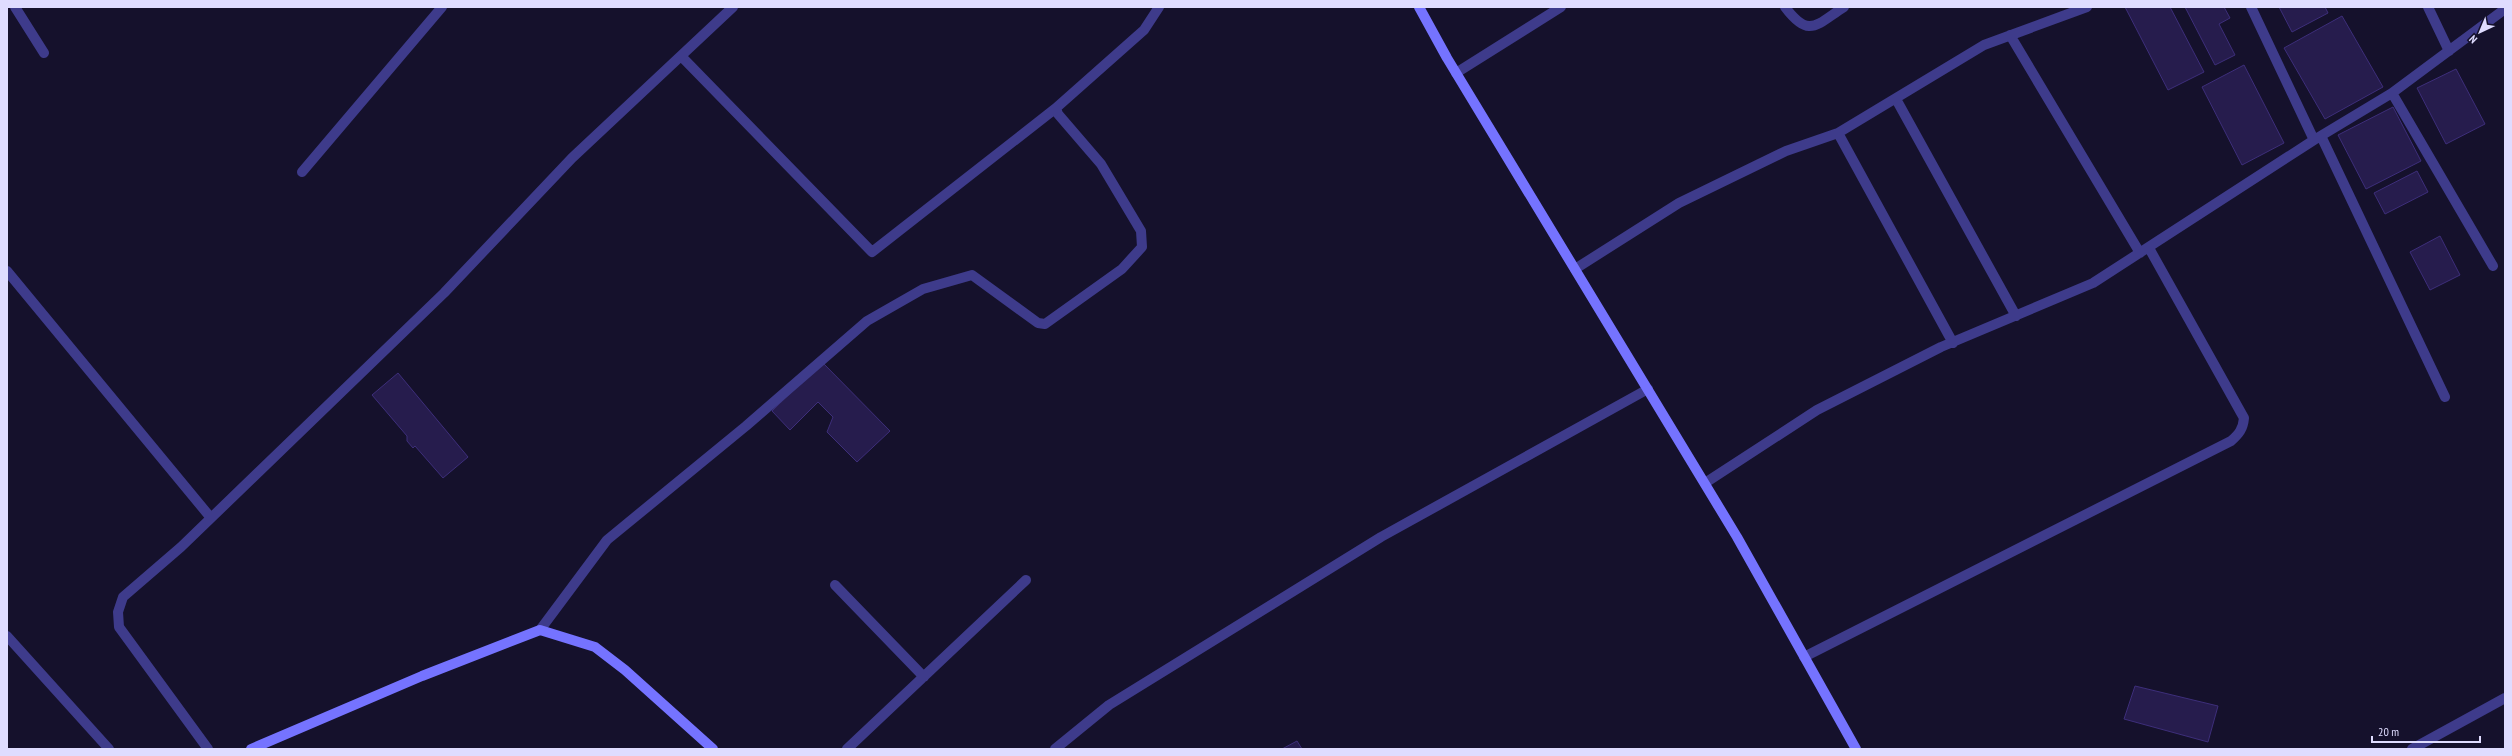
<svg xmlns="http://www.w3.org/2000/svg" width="2512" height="756" viewBox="0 0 2512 756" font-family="'PT Sans Narrow',sans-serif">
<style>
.building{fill:#261c4d;stroke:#3d2e7a}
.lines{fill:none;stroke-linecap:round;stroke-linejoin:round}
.street{stroke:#3e3b8b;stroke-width:10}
.secondary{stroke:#7573ff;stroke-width:10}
</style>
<rect width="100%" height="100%" fill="#15112c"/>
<!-- building -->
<path class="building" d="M2125,7h45l34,65 -36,18z
M2185,7h39l6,11 -11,6 16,31 -20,10z
M2279,7h46l3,6 -36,19z
M2342,16l41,71 -58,32 -41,-71z
M2244,65l40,78 -42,22 -40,-78z
M2456,69l29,55 -39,20 -29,-56z
M2393,107l28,54 -55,28 -28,-54z
M2417,171l11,21 -43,22 -11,-21z
M2440,236l20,39 -30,15 -20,-38z
M822,362l68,69 -33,31 -30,-30 6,-15 -15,-15 -28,28 -18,-19z
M398,373l70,84 -25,21 -28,-32 -2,2 -6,-7v-5l-35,-41z
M2135,686l83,20 -10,36 -84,-23z
M1297,741l5,8h-20z"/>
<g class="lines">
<!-- street -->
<path class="street" d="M15,7l29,46
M1785,7c24,32 31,18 59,0
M2251,7l63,133
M2428,7l21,44
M2010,35l130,218
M681,56l191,196 184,-144
M1456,73l105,-66
M2392,93l101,173
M1896,99l120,217
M1838,133l115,210
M2321,136l124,261
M302,172l140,-165
M1575,269l104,-66 107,-52 52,-18 146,-88 103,-38
M7,271l204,247
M1705,483l112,-73 124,-63 152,-64 221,-143 78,-47 113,-84
M835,585l89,92
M540,630l67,-90 139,-114 121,-105 56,-32 49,-14 66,48 7,1 77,-55 20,-22 -1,-16 -40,-67 -43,-50 -2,-6 88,-78 15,-23
M7,636l102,113
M1804,657l427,-216c8,-7 12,-12 13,-23l-95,-170
M208,749l-89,-122 -1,-15 5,-15 58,-50 263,-254 128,-135 161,-151
M847,749l179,-169
M1055,749l54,-44 272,-168 267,-148
M2412,749l93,-51"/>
<!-- secondary -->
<path class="secondary" d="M1419,7l28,51 290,479 119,212
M251,749l171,-73 118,-46 55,17 30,23 88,79"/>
</g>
<!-- border -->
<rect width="2512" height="756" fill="none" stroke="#dfdcff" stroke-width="16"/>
<!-- north arrow -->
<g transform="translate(2480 32) rotate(224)" stroke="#15112c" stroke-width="3" paint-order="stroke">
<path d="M0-3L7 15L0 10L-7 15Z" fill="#dfdcff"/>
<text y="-6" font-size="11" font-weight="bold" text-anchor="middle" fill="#dfdcff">N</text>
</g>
<!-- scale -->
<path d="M2372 736v6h108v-6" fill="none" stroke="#dfdcff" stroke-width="2"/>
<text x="2378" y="736" font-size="12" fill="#dfdcff" stroke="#15112c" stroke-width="3" paint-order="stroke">20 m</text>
</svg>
